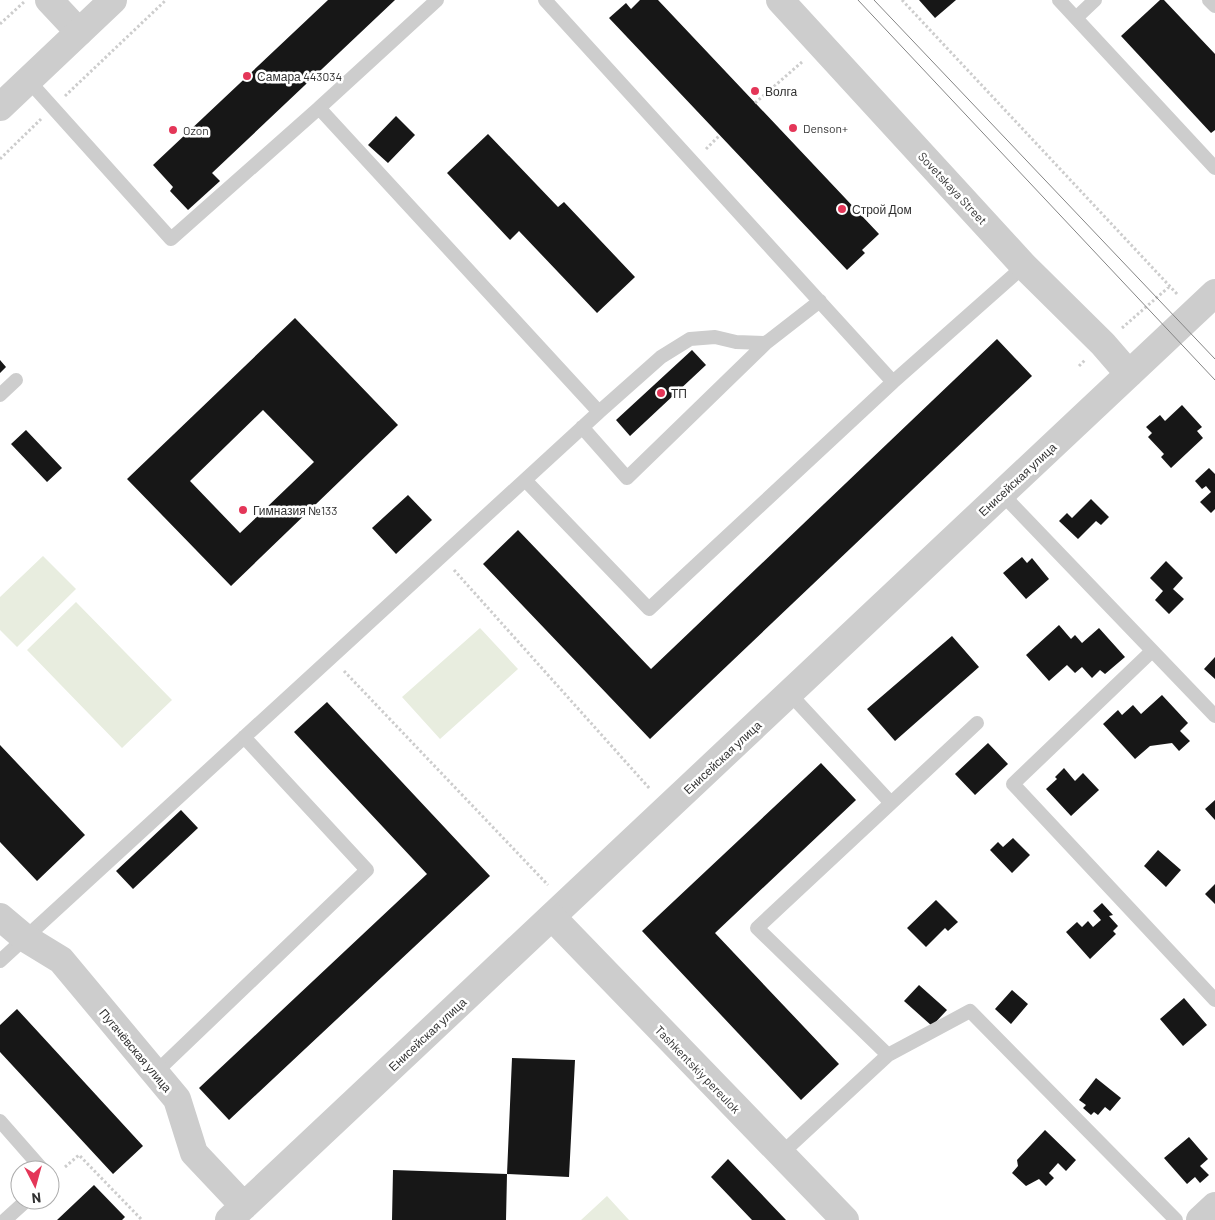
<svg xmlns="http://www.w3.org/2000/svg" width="1215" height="1220" viewBox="0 0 1215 1220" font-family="Barlow,sans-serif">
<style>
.green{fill:#e8eddf}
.building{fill:#171717;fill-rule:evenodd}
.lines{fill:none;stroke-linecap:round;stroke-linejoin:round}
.path{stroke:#cdcdcd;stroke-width:3;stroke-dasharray:2.5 2.5;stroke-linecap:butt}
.service{stroke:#cdcdcd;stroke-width:14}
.minor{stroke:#cdcdcd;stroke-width:28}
.tertiary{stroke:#cdcdcd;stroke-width:28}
.tram{stroke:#858585;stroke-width:1}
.poi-dot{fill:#e43658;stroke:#fff;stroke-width:2}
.labels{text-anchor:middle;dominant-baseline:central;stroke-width:5;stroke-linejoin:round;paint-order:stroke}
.poi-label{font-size:12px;fill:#303030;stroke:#fff;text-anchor:start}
.street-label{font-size:12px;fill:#303030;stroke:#fff}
</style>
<rect width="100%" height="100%" fill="#fff"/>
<!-- green -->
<path class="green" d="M43,556l33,33 -59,58 -17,-17v-33z
M76,602l96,98 -50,48 -95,-98z
M480,628l38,41 -78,70 -38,-42z
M607,1196l22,24h-48z"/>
<!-- building -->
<path class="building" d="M328,0h67l-183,173 8,8 -32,29 -18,-19 3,-4 -20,-22z
M640,0h18l221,234 -17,16 3,3 -18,17 -238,-252 17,-15 5,6z
M919,0h37l-21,18z
M1160,0h4l51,54v76l-4,3 -90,-97z
M396,116l19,19 -27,28 -20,-18z
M488,134l70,73 6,-5 71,75 -38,36 -78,-82 -9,9 -63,-67z
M295,318l103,107 -167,161 -104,-107zM263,410l51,52 -74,71 -50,-52z
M997,339l35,37 -382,363 -167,-175 35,-34 133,139z
M692,350l14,15 -76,71 -14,-16z
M0,360l6,7 -6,6z
M1182,405l20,22 -5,4 6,7 -32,30 -10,-11 3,-3 -16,-17 4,-4 -6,-6 14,-12 5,6z
M26,430l36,38 -15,14 -36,-38z
M1209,468l6,6v35l-4,4 -11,-11 11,-10 -5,-6 -4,3 -7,-8z
M408,495l24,25 -36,34 -24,-26z
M1091,499l18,18 -8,8 -5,-4 -18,18 -19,-18 8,-8 5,5z
M1022,557l5,6 5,-5 17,21 -23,20 -23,-26z
M1166,561l17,17 -10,11 11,10 -15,15 -14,-14 8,-9 -13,-13z
M1059,625l12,14 4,-4 7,8 17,-15 26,29 -20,17 -5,-4 -8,8 -10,-11 -7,6 -8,-8 -18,16 -23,-26z
M952,636l27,31 -84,74 -28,-32z
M1215,657v22l-11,-10z
M1162,695l26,28 -8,8 10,10 -11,10 -7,-8 -22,3 -15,13 -32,-35 15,-14 4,5 11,-10 8,9z
M327,702l163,174 -261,244 -30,-32 228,-214 -133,-142z
M988,743l20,21 -33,31 -20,-21z
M0,745l85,90 -48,46 -37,-39z
M821,763l35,37 -141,133 124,131 -38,36 -159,-169z
M1064,768l11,13 8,-8 16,17 -28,26 -25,-27 11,-10 -2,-2z
M1215,800v20l-10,-11z
M181,810l17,18 -65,61 -17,-18z
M1013,838l17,17 -18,18 -22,-23 8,-8 5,5z
M1158,850l23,20 -15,17 -22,-21z
M1215,884v20l-10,-10z
M936,900l22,22 -10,9 -3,-3 -19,19 -19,-19z
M1102,903l11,12 -4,1 9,10 -5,5 3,3 -26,25 -24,-27 11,-10 5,5 6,-6 5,6 8,-7 -8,-9z
M919,985l28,25 -15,16 -28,-25z
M1012,990l16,14 -17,20 -16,-15z
M1184,998l23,27 -24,21 -23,-27z
M17,1009l126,137 -30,28 -113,-122v-27z
M512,1058l63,2 -6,117 -62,-3 -1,46h-114l1,-50 114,4z
M1096,1078l25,20 -11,13 -5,-4 -7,8 -4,-3 -3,3 -8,-7 3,-3 -7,-5z
M1045,1130l31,30 -10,11 -8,-8 -9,10 5,5 -8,8 -7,-7 -13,7 -14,-13 6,-7 -1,-6z
M1189,1137l19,22 -8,7 9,9 -9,8 -5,-6 -8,7 -23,-26z
M728,1159l58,61h-34l-41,-43z
M94,1185l31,32 -3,3h-65z"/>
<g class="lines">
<!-- path -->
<path class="path" d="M902,0l276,295
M0,24l24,-22
M65,96l101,-96
M755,103l47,-41
M706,149l14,-14
M0,159l41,-40
M1122,328l48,-42
M1079,366l6,-6
M454,570l196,219
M344,671l204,214
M65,1167l14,-12 63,65"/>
<!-- service -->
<path class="service" d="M545,0l348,382
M1059,0l156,168
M1209,0l6,6
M1076,18l19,-18
M28,80l143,159 148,-131
M0,395l16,-15
M599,412l62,-55 29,-18 25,-2 21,5 30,1
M582,427l45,51 139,-135 54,-42
M525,480l124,129 244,-227 131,-116
M1002,494l213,222
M1152,651l-139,133 202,216
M789,693l102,110
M0,961l599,-549 -280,-304 118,-108
M888,1055l82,-44 206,209
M155,1073l212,-203 -123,-133
M0,1121l43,49
M781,1154l107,-99 -131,-127 220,-205
M50,1177v2
M5,1220l22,-20"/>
<!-- minor -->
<path class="minor" d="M49,0l30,32
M780,0l244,266 79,78 26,30
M0,917l25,21 36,22 116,139 17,54 50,53
M229,1220l986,-927"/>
<!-- tertiary -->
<path class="tertiary" d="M0,107l113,-107
M552,917l293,303
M1200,1220l15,-14"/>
<!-- tram -->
<path class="tram" d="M858,0l357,380
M874,0l341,359"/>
</g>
<!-- markers -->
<g class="poi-dot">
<circle cx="247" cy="76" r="5"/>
<circle cx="755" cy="91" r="5"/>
<circle cx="793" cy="128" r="5"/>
<circle cx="173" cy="130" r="5"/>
<circle cx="842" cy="209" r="5"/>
<circle cx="661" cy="393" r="5"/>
<circle cx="243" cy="510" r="5"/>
</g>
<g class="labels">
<!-- poi labels -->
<g class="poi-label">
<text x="257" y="76">Самара 443034</text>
<text x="765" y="91">Волга</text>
<text x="803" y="128">Denson+</text>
<text x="183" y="130">Ozon</text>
<text x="852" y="209">Строй Дом</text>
<text x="671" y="393">ТП</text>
<text x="253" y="510">Гимназия №133</text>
</g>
<!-- street labels -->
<g class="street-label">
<text transform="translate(953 188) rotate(47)">Sovetskaya Street</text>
<text transform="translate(1017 479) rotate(-43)">Енисейская улица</text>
<text transform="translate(722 757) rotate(-43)">Енисейская улица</text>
<text transform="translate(427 1034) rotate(-43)">Енисейская улица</text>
<text transform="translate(136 1050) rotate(50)">Пугачёвская улица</text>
<text transform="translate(698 1069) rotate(46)">Tashkentskiy pereulok</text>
</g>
</g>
<!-- north arrow -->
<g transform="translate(35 1185) rotate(174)"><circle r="24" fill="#ffffff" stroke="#acacac"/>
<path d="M0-4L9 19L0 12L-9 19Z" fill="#e43658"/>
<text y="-8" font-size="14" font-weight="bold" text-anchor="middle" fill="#303030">N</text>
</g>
</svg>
